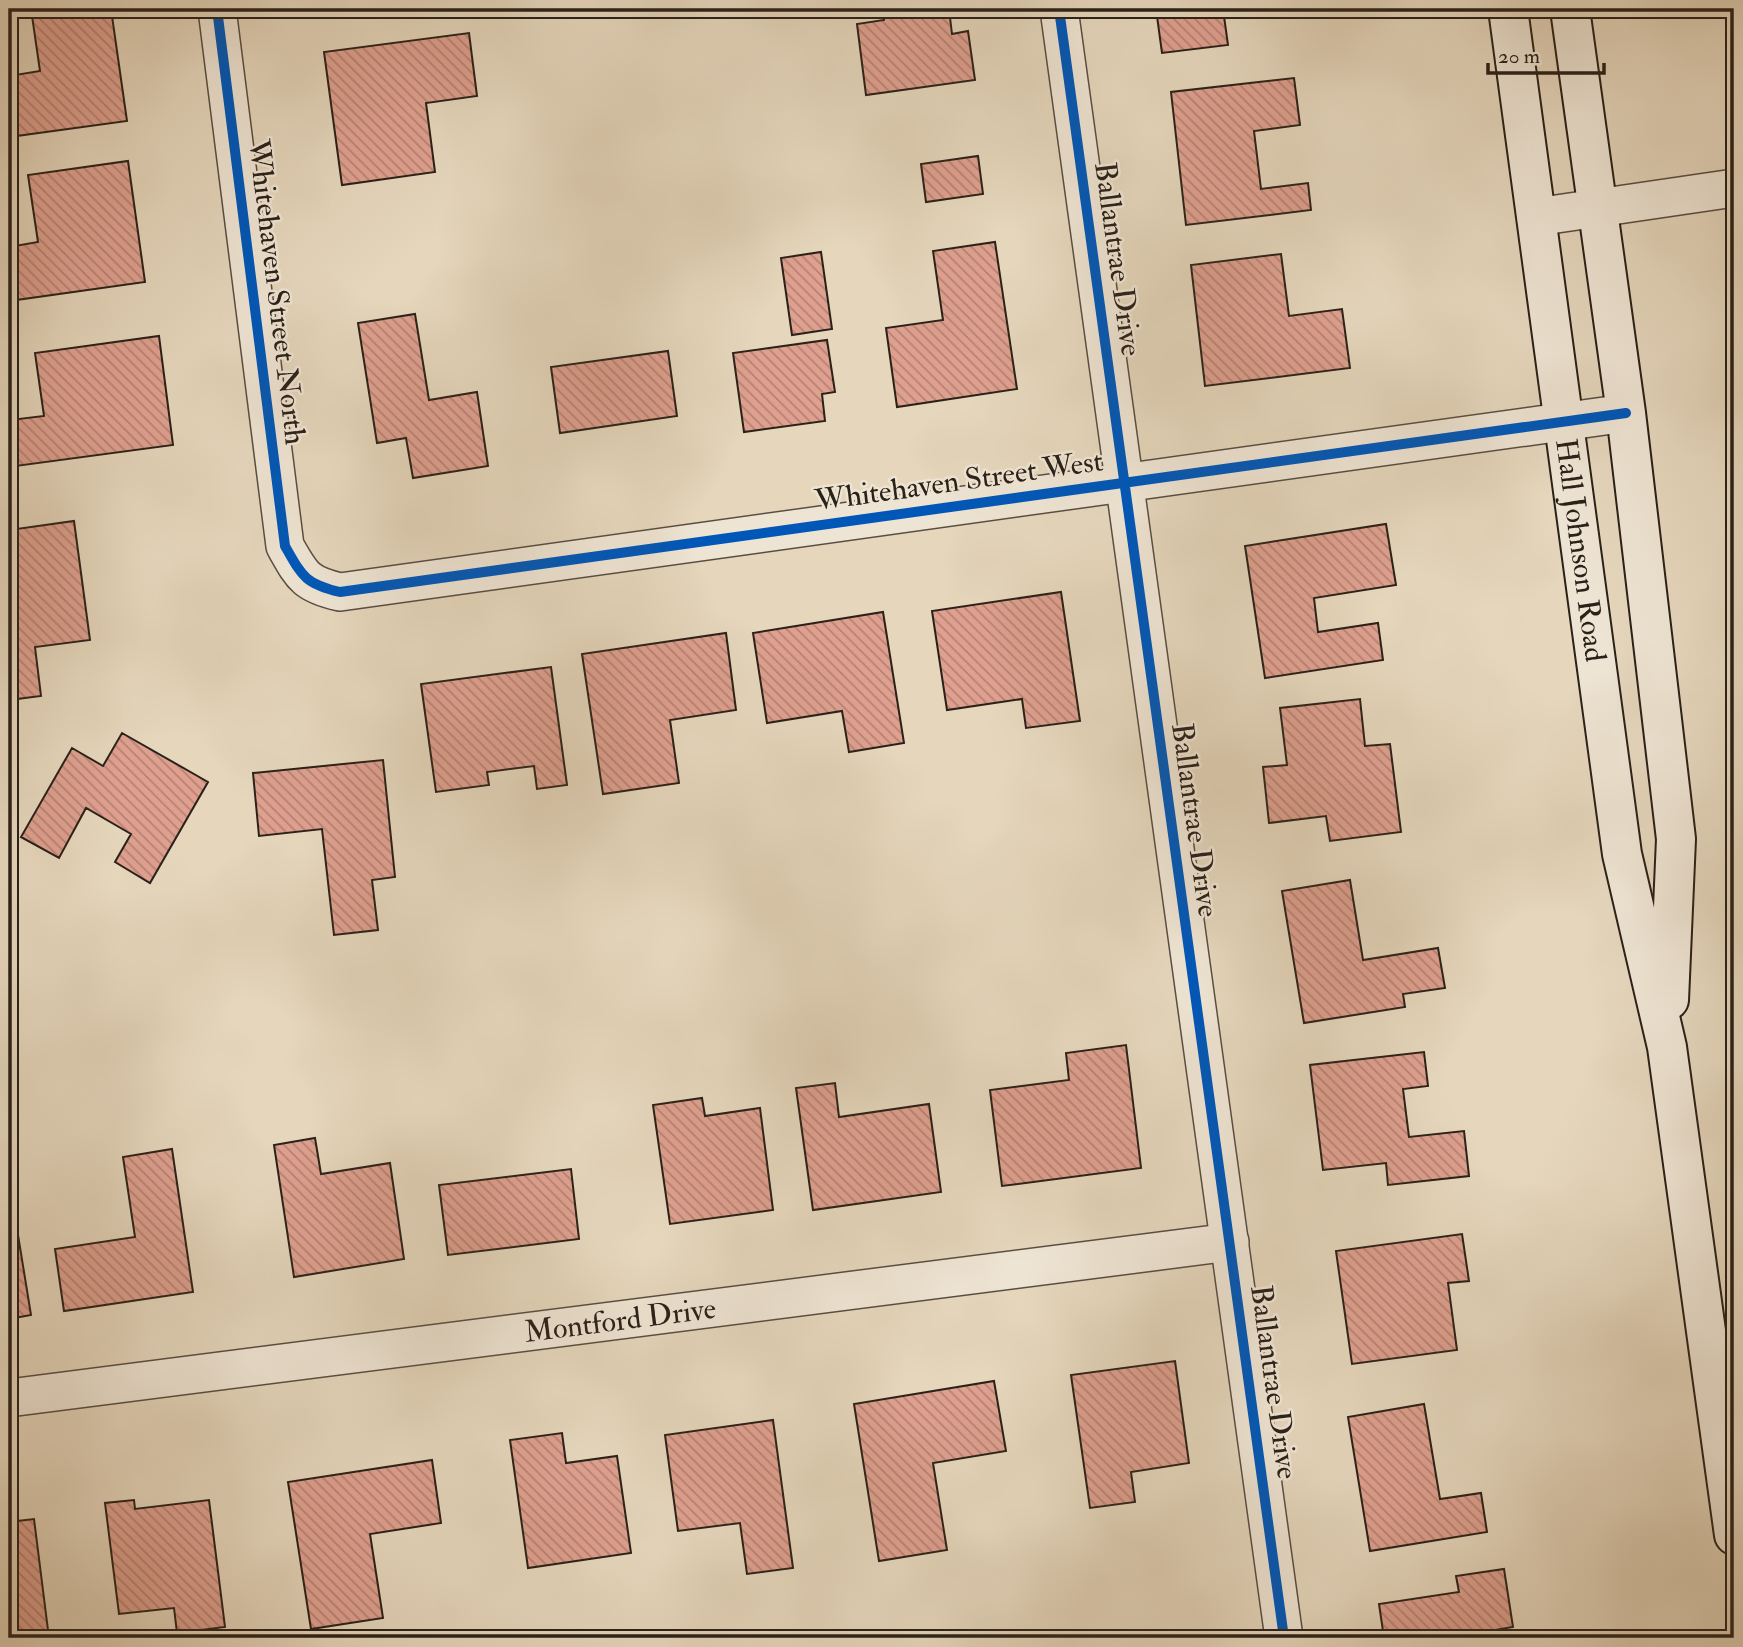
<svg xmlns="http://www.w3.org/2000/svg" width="1743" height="1647" viewBox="0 0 1743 1647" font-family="'IM FELL Double Pica',serif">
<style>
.building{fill:url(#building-back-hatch);stroke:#2a2119;stroke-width:2}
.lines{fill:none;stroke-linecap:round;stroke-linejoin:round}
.minor-casing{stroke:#594e42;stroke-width:40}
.secondary-casing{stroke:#2a2119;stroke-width:42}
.minor{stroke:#eee4d3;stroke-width:37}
.secondary{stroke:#eee4d3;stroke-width:38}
.cycleway-casing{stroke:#eee4d3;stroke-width:15}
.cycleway{stroke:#0057b8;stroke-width:10}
.labels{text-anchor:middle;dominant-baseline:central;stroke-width:5;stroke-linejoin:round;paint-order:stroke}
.street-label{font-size:30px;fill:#2a2119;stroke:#eee4d3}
</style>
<defs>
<pattern id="building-back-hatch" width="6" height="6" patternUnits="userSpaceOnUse" patternTransform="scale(1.75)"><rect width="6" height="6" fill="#dfa08f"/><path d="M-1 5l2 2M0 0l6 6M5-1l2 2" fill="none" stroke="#b58274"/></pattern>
</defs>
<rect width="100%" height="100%" fill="#e5d6bc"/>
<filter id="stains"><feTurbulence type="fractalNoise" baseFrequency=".00286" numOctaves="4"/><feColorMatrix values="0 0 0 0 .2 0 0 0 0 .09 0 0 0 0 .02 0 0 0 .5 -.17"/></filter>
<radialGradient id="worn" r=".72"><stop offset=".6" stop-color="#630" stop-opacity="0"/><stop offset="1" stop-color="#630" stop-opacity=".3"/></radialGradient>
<!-- building -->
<path class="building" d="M31,9h80l16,112 -118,16v-61l31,-5z
M883,9h66l3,25 16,-3 7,49 -109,15 -9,-71 27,-4z
M1156,9h67l5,36 -66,8z
M469,33l8,63 -51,7 9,69 -93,13 -18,-133z
M1294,78l6,47 -46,6 7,58 47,-6 3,27 -125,15 -15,-133z
M978,156l5,38 -57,8 -5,-38z
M128,161l17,121 -136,19v-54l29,-5 -10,-67z
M995,242l22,147 -120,18 -11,-79 57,-8 -10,-69z
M821,252l11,77 -40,6 -11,-77z
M1281,254l8,62 53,-7 8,59 -145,18 -14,-121z
M415,314l14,86 48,-8 11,74 -75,12 -7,-40 -29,5 -19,-120z
M159,336l14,109 -157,21 -6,-46 34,-4 -9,-63z
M827,340l8,52 -13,2 3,27 -81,11 -11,-79z
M668,351l9,65 -117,17 -9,-66z
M74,521l16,119 -55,7 6,49 -32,4v-170z
M1386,524l10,61 -82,13 4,34 60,-9 5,37 -118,18 -20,-132z
M1061,592l19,129 -54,7 -4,-29 -75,11 -15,-99z
M883,612l21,131 -55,9 -7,-41 -75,12 -14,-90z
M726,633l10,77 -66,10 9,63 -76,11 -21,-140z
M551,667l16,118 -30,4 -3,-23 -47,6 2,13 -53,7 -15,-108z
M1360,699l5,47 25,-2 11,88 -71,9 -4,-25 -57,7 -6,-56 24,-2 -7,-57z
M122,733l86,49 -58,101 -35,-21 16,-28 -45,-26 -27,50 -38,-21 51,-89 31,18z
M383,760l12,117 -23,3 6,50 -44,5 -12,-106 -63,7 -6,-63z
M1350,880l13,80 75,-12 7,40 -42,6 2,13 -101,16 -22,-132z
M1126,1045l15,123 -139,18 -12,-96 79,-10 -3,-27z
M1424,1052l4,34 -25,3 6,48 55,-6 5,45 -81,9 -2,-22 -63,7 -13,-105z
M835,1083l4,34 90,-13 12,88 -128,18 -17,-122z
M702,1098l3,18 55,-8 13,102 -103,14 -17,-119z
M315,1138l6,36 69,-11 14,96 -110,18 -20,-132z
M172,1149l21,143 -129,19 -9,-62 80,-12 -12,-80z
M571,1169l8,70 -131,16 -9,-70z
M9,1198h3l19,117 -22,4z
M1462,1234l7,47 -21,2 9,67 -105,14 -16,-113z
M1175,1361l14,102 -58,9 4,30 -45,6 -19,-133z
M994,1381l12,70 -73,12 14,87 -68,11 -25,-157z
M1424,1404l16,95 41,-6 6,39 -117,19 -22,-134z
M773,1420l20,148 -46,6 -7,-51 -62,8 -13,-96z
M562,1433l4,30 51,-7 14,97 -103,15 -18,-128z
M432,1460l9,63 -71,11 13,84 -72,11 -23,-147z
M134,1500l1,9 74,-9 16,127 -48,6 -3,-25 -55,6 -14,-111z
M34,1519l15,119h-40v-116z
M1504,1569l9,58 -42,7 1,4h-88l-5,-34 80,-12 -3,-16z"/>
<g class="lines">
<defs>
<g id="minor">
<path d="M217,9l68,537c17,30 20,38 55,46l1286,-179"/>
<path d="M1059,9l225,1629"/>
<path d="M1536,217l198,-29"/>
<path id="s1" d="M9,1398l1221,-156"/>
</g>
<g id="secondary">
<path id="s2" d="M1508,9l114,845 45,193 67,488"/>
<path d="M1570,9l56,404 50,426 -7,161"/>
</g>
</defs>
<!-- minor casing -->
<use href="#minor" class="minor-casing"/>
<!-- secondary casing -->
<use href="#secondary" class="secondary-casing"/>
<!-- minor -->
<use href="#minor" class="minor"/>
<!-- secondary -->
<use href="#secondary" class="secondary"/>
<defs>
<path id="cycleway" d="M217,9l68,537c17,30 20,38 55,46l1286,-179
M1059,9l225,1629"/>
</defs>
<!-- cycleway casing -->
<use href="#cycleway" class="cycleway-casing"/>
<!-- cycleway -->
<use href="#cycleway" class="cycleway"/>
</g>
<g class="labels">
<!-- street labels -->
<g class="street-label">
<text transform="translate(1118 259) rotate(82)">Ballantrae Drive</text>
<text transform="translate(277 292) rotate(83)">Whitehaven Street North</text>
<text transform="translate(959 481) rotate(-8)">Whitehaven Street West</text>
<text stroke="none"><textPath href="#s2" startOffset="546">Hall Johnson Road</textPath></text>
<text transform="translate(1195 820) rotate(82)">Ballantrae Drive</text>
<text stroke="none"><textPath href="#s1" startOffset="616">Montford Drive</textPath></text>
<text transform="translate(1274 1382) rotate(82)">Ballantrae Drive</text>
</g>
</g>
<!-- margin -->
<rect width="1743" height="1647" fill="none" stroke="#e5d6bc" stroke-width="35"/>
<rect x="10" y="10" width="1722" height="1626" fill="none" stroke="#2a2119" stroke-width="3.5"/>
<rect x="18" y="18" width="1708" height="1612" fill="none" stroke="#2a2119" stroke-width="2"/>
<!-- scale -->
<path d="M1488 63v10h116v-10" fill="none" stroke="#2a2119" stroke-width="3.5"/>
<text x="1498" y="63" font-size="21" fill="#2a2119" stroke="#eee4d3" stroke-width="5" paint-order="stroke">20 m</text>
<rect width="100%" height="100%" filter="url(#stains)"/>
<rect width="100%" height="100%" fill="url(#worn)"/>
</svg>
